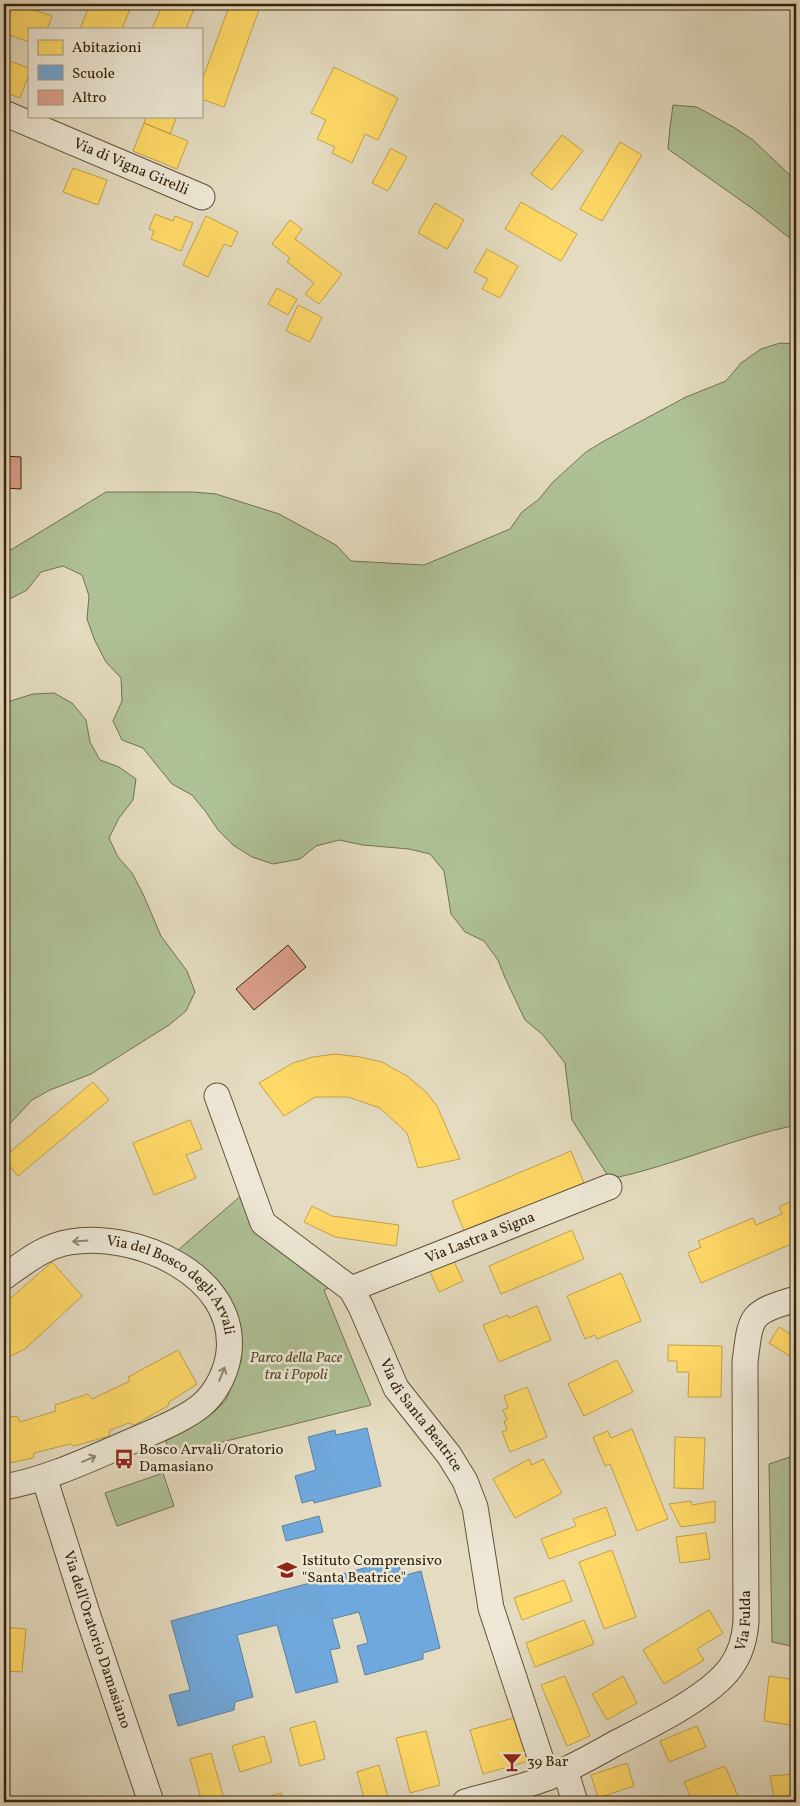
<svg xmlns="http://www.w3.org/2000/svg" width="800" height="1806" viewBox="0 0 800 1806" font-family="Vollkorn,serif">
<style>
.green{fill:#afc196;stroke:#727250}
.homes{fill:#ffd966;stroke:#c3a24a}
.schools{fill:#6fa8dc;stroke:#5e809d}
.building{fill:#dca08c;stroke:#36230a}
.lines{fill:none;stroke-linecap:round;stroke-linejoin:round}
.minor-casing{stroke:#625138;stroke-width:27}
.minor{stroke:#ede8d6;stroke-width:25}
.oneway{stroke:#928670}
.labels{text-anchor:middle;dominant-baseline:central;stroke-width:5;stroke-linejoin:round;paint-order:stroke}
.street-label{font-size:15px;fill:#36230a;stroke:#ede8d6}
.park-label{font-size:15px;font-style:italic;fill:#544a2d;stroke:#ede8d6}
.poi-label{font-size:15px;fill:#36230a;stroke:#ede8d6;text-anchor:start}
</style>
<rect width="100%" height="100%" fill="#e4dbc0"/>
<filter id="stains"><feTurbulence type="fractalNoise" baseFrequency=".004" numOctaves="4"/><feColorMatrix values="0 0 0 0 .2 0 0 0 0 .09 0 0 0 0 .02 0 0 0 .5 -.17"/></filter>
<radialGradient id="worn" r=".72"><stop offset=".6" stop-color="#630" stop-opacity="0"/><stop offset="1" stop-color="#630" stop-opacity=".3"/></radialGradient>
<!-- green -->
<path class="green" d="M673,105l24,2 38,21 18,12 43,41v62l-43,-34 -85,-60 2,-22z
M780,343l16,1v781c-63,13 -123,41 -186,54l-38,-59 -7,-57 -22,-28 -18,-15 -19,-40 -8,-20 -14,-19 -19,-9 -14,-18 -7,-43 -14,-17 -21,-5 -46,-4 -24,-5 -23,6 -16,13 -27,5 -21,-7 -19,-12 -15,-15 -12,-18 -14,-17 -20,-11 -29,-36 -21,-8 -9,-19 9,-20 -1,-23 -15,-16 -11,-21 -8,-22 2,-23 -7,-21 -19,-9 -22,6 -14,18 -23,12v-48l102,-62h87l23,2 63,20 57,31 15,16 73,4 86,-36 12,-17 17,-13 14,-17 33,-30 18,-11 82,-44 40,-16 15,-18 20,-14z
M54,693l18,10 14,17 4,22 10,18 19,7 17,12 -3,21 -14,18 -10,20 9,19 14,16 11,21 18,42 26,35 8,21 -9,19 -17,14 -78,49 -41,16 -18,10 -28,30v-427l29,-9z
M243,1194l88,93 -7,3 47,115 -201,50 -4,-14 47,-28 13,-13 15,-39 1,-22 -6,-20 -58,-69z
M796,1455v192l-24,-5 -3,-178z
M163,1473l11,33 -57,20 -12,-33z"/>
<!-- homes -->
<path class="homes" d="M4,4h13l35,12 -5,13h-18v13l-25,-9z
M90,4h42l-10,25h-42z
M163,4h33l-10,25h-34z
M230,4h31l-37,103 -23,-8v-16z
M4,59l25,9v6l-9,24 -16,-6z
M334,67l64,31 -20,42 -13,-6 -13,29 -20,-10 3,-6 -18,-8 9,-19 -15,-7z
M146,116h31l-7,18 -26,-11z
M144,123l44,18 -11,28 -44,-18z
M562,135l21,16 -31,39 -21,-16z
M620,142l22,13 -40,66 -22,-12z
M391,148l16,9 -19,34 -16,-8z
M73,168l34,12 -9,25 -35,-13z
M521,202l56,32 -16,27 -56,-32z
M435,203l29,17 -17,29 -29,-16z
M155,214l18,7 2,-5 18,7 -12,28 -30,-12 3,-8 -5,-2z
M206,216l32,16 -7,15 -7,-3 -16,33 -25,-12z
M290,220l12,9 -7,10 47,35 -23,30 -14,-10 9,-11 -27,-21 3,-4 -18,-14z
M487,249l31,17 -18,32 -18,-9 6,-10 -14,-7z
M277,288l20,11 -9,16 -20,-11z
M298,305l24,12 -12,25 -24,-11z
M335,1054l25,3 22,5 25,14 20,17 10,13 23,53 -42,9 -11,-35 -27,-25 -32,-11h-33l-31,19 -25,-33 34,-20 20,-6z
M93,1082l16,18 -91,76 -14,-17v-2z
M190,1120l12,29 -16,6 10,23 -42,17 -21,-52z
M571,1151l13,32 -119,50 -13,-32z
M796,1199v43l-95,41 -13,-30 13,-6 -3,-6 55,-23 3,7 26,-11 -3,-7z
M312,1206l20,10 67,9 -3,21 -61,-9 -31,-15z
M572,1230l12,29 -83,35 -12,-28z
M452,1257l11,24 -24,11 -11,-25z
M52,1262l30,34 -57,53 -21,10v-55z
M621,1273l20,48 -44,18 -2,-4 -10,4 -18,-43z
M537,1306l14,34 -52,22 -16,-37 25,-10 1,3z
M779,1327l17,11v22l-27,-17z
M668,1345l54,1 -1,51h-33l1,-25h-12v-11h-9z
M178,1350l19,34 -28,18 -1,4 -34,19 -5,-2 -19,7 -1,6 -35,10 -4,-2 -36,9 -1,5 -29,6v-46l13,-2 3,6 36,-11 -1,-6 33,-11 4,5 38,-18 -2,-4z
M617,1360l16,32 -49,24 -16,-32z
M527,1387l20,50 -37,15 -8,-20 5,-2 -3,-9 3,-1 -4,-10 5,-2 -4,-12z
M632,1429l36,90 -31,12 -27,-67 -5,2 -12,-29 15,-6 3,7z
M675,1437l30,1 -2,51 -29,-1z
M529,1459l3,6 11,-6 19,34 -47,25 -22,-39z
M691,1501l1,4 23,-4v21l-34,5 -12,-23z
M606,1507l10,28 -67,24 -8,-20 35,-13 -3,-7z
M4,1522h4l2,49h-6z
M706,1533l4,26 -30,4 -4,-26z
M612,1550l24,67 -32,12 -25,-67z
M564,1580l8,21 -50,19 -8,-22z
M709,1610l14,23 -26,16 7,11 -40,24 -21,-34z
M584,1620l10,24 -59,23 -9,-24z
M4,1627l22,2 -4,43 -18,-1z
M565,1676l25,60 -23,10 -26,-61z
M623,1676l14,27 -30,17 -15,-26z
M769,1676l27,4v46l-32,-5z
M517,1717l12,44 -46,13 -13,-44z
M315,1721l10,38 -25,7 -10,-38z
M697,1726l9,21 -37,15 -9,-21z
M426,1731l14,54 -30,8 -14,-55z
M264,1736l8,26 -32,10 -8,-26z
M211,1753l14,49h-23l-12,-43z
M627,1763l7,23 -36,12 -7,-23z
M379,1765l10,36 -24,1 -8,-30z
M725,1766l13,30 -15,6h-30l-9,-20z
M796,1774v28h-21l-5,-26z
M281,1793l3,9h-31l-1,-1z
M659,1796l2,6h-22z"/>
<!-- schools -->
<path class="schools" d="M367,1428l14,58 -67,17 -1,-3 -11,3 -7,-27 21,-6 -8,-33 27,-7 1,5z
M319,1516l4,16 -37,9 -4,-15z
M397,1559l5,17 19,-5 19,77 -17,5v6l-58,16 -8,-29 11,-3 -9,-31 -27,7 8,29 -10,2 8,32 -42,11 -19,-68 -40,10 16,62 -18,5 -1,8 -56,16 -9,-31 21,-5 -19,-69z"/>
<!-- building -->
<path class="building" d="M4,456l17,1v32l-17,-1z
M288,945l18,22 -52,43 -18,-21z"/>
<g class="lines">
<defs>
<g id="minor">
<path id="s1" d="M4,113l198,84"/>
<path id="s2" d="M217,1096l46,127 88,66 10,18 35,81 53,67 16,26 10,26 16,101 56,170"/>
<path id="s3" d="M4,1277c20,-14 40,-31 66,-35 64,-11 167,32 159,110 -2,18 -11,37 -24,50 -18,18 -63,34 -87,45 -37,16 -74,33 -114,40"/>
<path id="s4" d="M351,1289l258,-102"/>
<path id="s5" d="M44,1477l44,139 63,186"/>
<path d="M565,1770l10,32"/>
<path id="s6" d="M465,1802c28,-8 57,-14 84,-25 23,-9 44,-21 65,-33 33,-17 96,-47 117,-77 10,-14 14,-29 15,-46l-1,-259c6,-47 4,-49 51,-63"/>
</g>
</defs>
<!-- minor casing -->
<use href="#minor" class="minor-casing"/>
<!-- minor -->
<use href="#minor" class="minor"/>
</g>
<!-- one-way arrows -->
<defs><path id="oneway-shaft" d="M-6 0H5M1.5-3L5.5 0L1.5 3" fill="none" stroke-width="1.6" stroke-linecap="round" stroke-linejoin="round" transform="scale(1.25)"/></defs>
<g class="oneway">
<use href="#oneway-shaft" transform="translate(80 1241) rotate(176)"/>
<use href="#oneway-shaft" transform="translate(222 1374) rotate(-68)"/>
<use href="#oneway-shaft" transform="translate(89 1459) rotate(-23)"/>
</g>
<!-- icons -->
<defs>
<symbol id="bus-bare" viewBox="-9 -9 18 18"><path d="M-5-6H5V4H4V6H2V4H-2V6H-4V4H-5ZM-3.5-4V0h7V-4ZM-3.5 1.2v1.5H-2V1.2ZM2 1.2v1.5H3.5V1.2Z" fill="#8f2418" stroke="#ede8d6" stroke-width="2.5" paint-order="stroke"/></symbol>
<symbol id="school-bare" viewBox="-9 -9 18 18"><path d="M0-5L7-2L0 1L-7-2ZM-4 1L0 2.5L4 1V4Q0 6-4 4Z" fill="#8f2418" stroke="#ede8d6" stroke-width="2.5" paint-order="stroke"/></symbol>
<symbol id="bar-bare" viewBox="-9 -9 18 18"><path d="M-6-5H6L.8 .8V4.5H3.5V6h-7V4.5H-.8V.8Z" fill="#8f2418" stroke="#ede8d6" stroke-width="2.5" paint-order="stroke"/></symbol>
</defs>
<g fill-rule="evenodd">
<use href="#bus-bare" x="110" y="1445" width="28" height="28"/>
<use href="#school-bare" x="273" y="1556" width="28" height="28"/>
<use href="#bar-bare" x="498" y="1748" width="28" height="28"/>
</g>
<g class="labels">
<!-- street labels -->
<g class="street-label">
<text stroke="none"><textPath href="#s1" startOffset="138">Via di Vigna Girelli</textPath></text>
<text stroke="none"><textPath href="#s4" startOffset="139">Via Lastra a Signa</textPath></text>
<text stroke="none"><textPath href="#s3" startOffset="195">Via del Bosco degli Arvali</textPath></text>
<text stroke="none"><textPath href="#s2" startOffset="390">Via di Santa Beatrice</textPath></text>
<text stroke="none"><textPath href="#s6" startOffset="351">Via Fulda</textPath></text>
<text stroke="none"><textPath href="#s5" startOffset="171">Via dell'Oratorio Damasiano</textPath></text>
</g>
<!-- park labels -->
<g class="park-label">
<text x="296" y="1358">Parco della Pace<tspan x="296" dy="17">tra i Popoli</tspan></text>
</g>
<!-- poi labels -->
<g class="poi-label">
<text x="139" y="1450">Bosco Arvali/Oratorio<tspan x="139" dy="17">Damasiano</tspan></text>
<text x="302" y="1561">Istituto Comprensivo<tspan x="302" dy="17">"Santa Beatrice"</tspan></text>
<text x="527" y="1762">39 Bar</text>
</g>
</g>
<!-- margin -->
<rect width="800" height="1806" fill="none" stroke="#e4dbc0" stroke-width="20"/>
<rect x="5" y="5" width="790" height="1796" fill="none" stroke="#36230a" stroke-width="2.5"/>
<rect x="10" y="10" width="780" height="1786" fill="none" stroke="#36230a"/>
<!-- legend -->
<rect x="28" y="28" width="175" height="90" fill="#ede8d6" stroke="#a49984"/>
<rect x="38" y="40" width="25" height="15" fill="#ffd966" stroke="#a49984"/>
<text x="72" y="52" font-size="15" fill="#36230a">Abitazioni</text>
<rect x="38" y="65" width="25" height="15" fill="#6fa8dc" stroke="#a49984"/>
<text x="72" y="78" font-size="15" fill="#36230a">Scuole</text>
<rect x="38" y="90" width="25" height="15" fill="#dca08c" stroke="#a49984"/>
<text x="72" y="102" font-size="15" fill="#36230a">Altro</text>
<rect width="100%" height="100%" filter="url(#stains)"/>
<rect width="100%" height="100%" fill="url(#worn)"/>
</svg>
